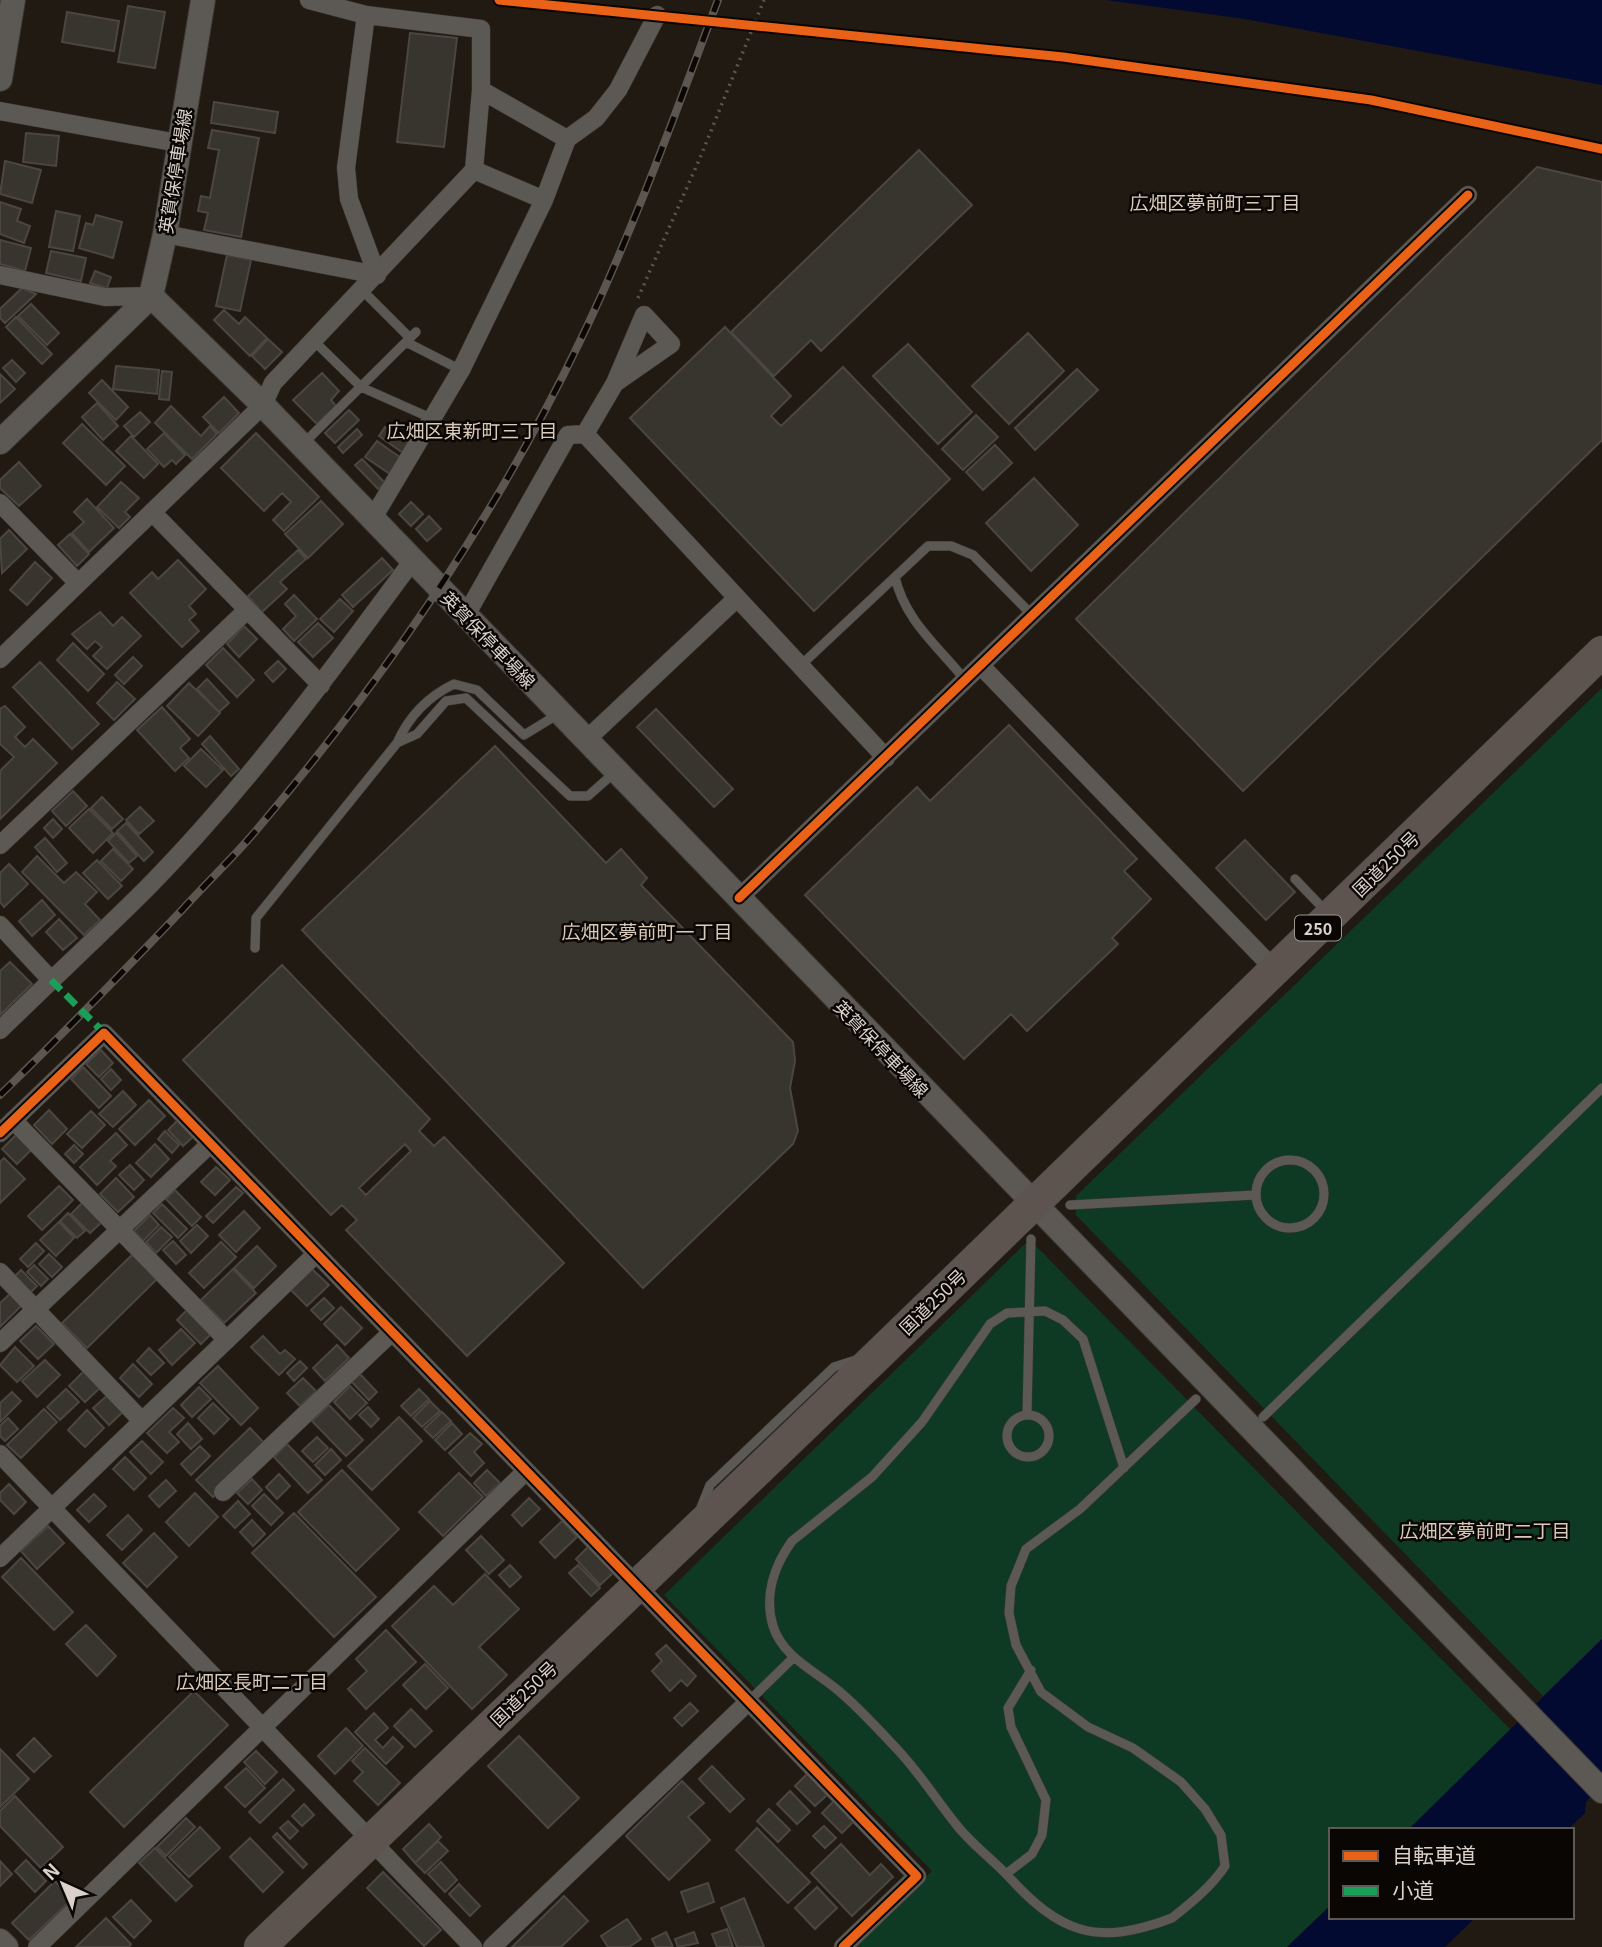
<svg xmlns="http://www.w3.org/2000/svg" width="1602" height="1947" viewBox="0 0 1602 1947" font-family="Georgia,'Noto Sans JP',serif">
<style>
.green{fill:#0e3a24}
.water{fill:#030a31}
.building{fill:#38342e;stroke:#4c4641;stroke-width:2;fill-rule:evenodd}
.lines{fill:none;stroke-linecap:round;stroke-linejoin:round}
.lane-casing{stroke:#3b3631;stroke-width:10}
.street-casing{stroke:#3b3631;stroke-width:19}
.secondary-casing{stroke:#3b3631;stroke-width:26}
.highway-casing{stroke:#3b3631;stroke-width:33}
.path{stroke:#5b5651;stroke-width:3.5;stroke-dasharray:2 5;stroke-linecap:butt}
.lane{stroke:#5c5853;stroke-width:9}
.street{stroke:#5c5853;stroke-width:18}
.secondary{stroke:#5c5853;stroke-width:24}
.highway{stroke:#5d544f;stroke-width:32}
.rail-casing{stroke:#5b564f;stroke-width:8}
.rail{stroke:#0a0603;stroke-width:5;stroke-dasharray:16;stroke-linecap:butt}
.quiet{stroke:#1a9f57;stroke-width:7;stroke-dasharray:14 7;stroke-linecap:butt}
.cycleway-casing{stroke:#0a0603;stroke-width:13}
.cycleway{stroke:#ea6118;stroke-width:9}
.labels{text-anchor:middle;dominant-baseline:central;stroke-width:5;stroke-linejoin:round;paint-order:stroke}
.shield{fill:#0a0603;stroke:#9c958e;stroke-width:2}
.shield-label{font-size:16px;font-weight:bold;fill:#dad2ca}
.street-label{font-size:18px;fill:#dad2ca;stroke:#0a0603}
.neighbourhood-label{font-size:19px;fill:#d9caba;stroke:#0a0603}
</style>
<rect width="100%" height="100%" fill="#201a13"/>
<!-- green -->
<path class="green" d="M1602,688v951l-59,57 -467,-481v-19z
M1025,1244l10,1 476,485 -103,100h-77v75l-44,42h-433l78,-76 -268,-276z"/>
<!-- water -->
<path class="water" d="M1106,0h496v85l-357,-66z
M1602,1639v147l-16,16 -1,11 -18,17h-159z
M1331,1905v12h145l-31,30h-158z"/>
<!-- building -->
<path class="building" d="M128,6l37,6 -10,56 -37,-6z
M67,12l52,9 -5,30 -52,-9z
M410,33l47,5 -13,109 -47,-5z
M214,102l64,10 -3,21 -64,-10z
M212,130l47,8 -18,99 -37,-7 4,-17 -10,-2 3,-15 9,2 9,-48 -11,-2z
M26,133l33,3 -3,30 -33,-4z
M919,150l53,55 -151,146 -10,-11 -37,36 -43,-44z
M5,161l36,9 -9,33 -32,-9z
M1537,167l65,15v258l-359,351 -167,-172z
M0,202l21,7 -4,12 13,5 -6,17 -24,-9z
M56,211l24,5 -7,35 -24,-4z
M96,215l26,7 -9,36 -34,-10 7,-25 7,2z
M0,240l31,8 -6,23 -25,-7z
M51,251l35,7 -5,23 -35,-8z
M227,255l24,5 -11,51 -24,-5z
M95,271l16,6 -4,11 -17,-5z
M22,288l14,6 -31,29 -5,-5v-9z
M31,304l28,29 -12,12 -29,-29z
M224,310l15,14 6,-7 22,21 -17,18 -36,-36z
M16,317l36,37 -10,10 -36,-37z
M725,327l66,69 -20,20 10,10 62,-59 107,112 -136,132 -184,-193z
M1028,333l36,38 -55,53 -37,-38z
M268,339l14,13 -17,17 -13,-13z
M908,344l64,68 -34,32 -65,-68z
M12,360l13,13 -9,9 -13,-14z
M116,366l43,4 -2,24 -44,-5z
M1077,369l21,21 -63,60 -20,-22z
M162,371l10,1 -3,28 -10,-1z
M322,373l17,18 -8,9 5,6 -19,18 -24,-24z
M0,374l15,15 -15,14z
M102,380l26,27 -12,13 -27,-27z
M224,397l15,16 -20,20 -16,-16z
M97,403l21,23 -15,14 -21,-23z
M171,406l30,30 9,-10 7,8 -25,25 -37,-36z
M349,410l10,10 -24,23 -10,-10z
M140,412l10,10 -16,15 -10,-11z
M976,415l22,22 -35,33 -21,-21z
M82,424l43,42 -19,19 -43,-42z
M385,427l25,17 -7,9 -24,-17z
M357,429l5,6 -19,18 -5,-6z
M164,433l21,22 -9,9 -4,-4 -8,7 -17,-18z
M256,433l63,64 -35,34 -11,-11 18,-18 -9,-9 -18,18 -43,-43z
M131,436l27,28 -14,14 -28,-27z
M377,441l24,17 -11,16 -25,-17z
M995,445l17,18 -29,27 -17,-18z
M362,459l23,24 -7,6 -23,-24z
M19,462l22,24 -22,20 -19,-18v-8z
M1034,478l44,47 -47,46 -45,-48z
M121,482l18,16 -14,14 5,5 -11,11 -22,-21z
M87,499l27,29 -25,24 -17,-19 12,-11 -10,-10z
M321,501l22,23 -35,34 -23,-24z
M411,502l12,12 -12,12 -12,-12z
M429,516l12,13 -14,12 -11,-12z
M9,530l18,19 -25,24 -2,-34z
M70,534l19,20 -12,12 -19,-21z
M298,550l8,9 -26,23 7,7 -25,23 -14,-16z
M382,558l11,12 -40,37 -11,-12z
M178,560l28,29 -17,17 7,8 -7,6 10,11 -17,16 -52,-54 22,-21 6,7z
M35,562l17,16 -25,27 -17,-15z
M294,595l23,24 -23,22 -11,-12 13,-13 -11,-12z
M340,599l13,12 -19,21 -14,-13z
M100,612l13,14 9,-9 19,19 -34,33 -14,-13 9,-9 -7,-6 -8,8 -15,-15z
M318,623l15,15 -20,19 -15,-15z
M244,626l13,13 -18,18 -12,-13z
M73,643l31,31 -16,17 -31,-31z
M223,648l31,32 -17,17 -31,-32z
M133,657l9,9 -18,18 -9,-9z
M278,661l8,8 -13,13 -8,-9z
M40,662l59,62 -27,25 -59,-62z
M207,679l22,24 -10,9 -22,-23z
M117,682l18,17 -21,21 -17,-17z
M189,683l31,30 -22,23 -31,-30z
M5,706l20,21 -10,10 10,10 8,-8 24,24 -57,56v-48l14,-14 -14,-13v-35z
M162,707l28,32 -10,9 9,10 -14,13 -38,-41z
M656,709l77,80 -19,18 -77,-80z
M1009,725l128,134 -13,12 27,28 -39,39 6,6 -91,87 -16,-17 -47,45 -159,-164 112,-108 13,14z
M210,736l29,33 -8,7 -29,-32z
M495,746l111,117 15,-14 26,29 -6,7 152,157 2,19 -5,27 8,43 -5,13 -150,144 -341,-358z
M201,749l22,21 -17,17 -22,-21z
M73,791l14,15 -21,20 -14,-15z
M102,797l21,22 -11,10 -21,-21z
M140,807l14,14 -15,13 -13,-14z
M89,809l24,24 -20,20 -24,-25z
M53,819l9,10 -9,9 -9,-10z
M126,823l27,29 -9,9 -27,-30z
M116,833l21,23 -8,7 -21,-22z
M45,838l22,25 -10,9 -22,-25z
M1245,840l50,52 -29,28 -50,-52z
M113,849l20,20 -12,12 -20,-20z
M37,856l27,27 12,-11 21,20 -12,12 15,16 -16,15 -62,-63z
M97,860l25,26 -14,13 -25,-26z
M9,864l19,20 -24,23 -4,-5v-29z
M42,900l13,15 -23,21 -13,-15z
M59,919l18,19 -14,12 -17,-18z
M10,962l22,22 -32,31v-44z
M282,965l148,154 -11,12 15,15 10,-9 120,126 -97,93 -121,-126 11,-10 -15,-15 -11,10 -148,-155zM405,1144l6,7 -45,44 -7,-7z
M101,1050l12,13 -14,14 -13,-13z
M83,1067l28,29 -12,12 -28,-29z
M111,1069l10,11 -10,10 -10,-11z
M123,1091l13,14 -23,22 -14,-13z
M149,1100l16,16 -30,29 -16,-16z
M49,1110l18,19 -15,15 -18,-19z
M91,1111l14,14 -23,23 -15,-14z
M177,1121l16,16 -10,9 -15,-16z
M165,1131l14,14 -7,8 -14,-14z
M18,1133l15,15 -16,16 -15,-15z
M116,1133l11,12 -17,16 6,5 -19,19 -17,-18z
M155,1144l14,15 -18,18 -15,-14z
M74,1145l9,9 -9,9 -9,-9z
M4,1158l21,21 -25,24v-41z
M130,1165l14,15 -10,10 -15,-15z
M216,1167l14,13 -15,15 -14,-13z
M116,1178l18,19 -16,15 -18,-18z
M59,1186l14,14 -31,30 -14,-14z
M236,1187l7,6 -30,30 -7,-7z
M175,1190l26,27 -9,9 -26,-27z
M85,1200l19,20 -14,13 -19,-19z
M162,1204l25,25 -9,9 -25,-25z
M244,1211l16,17 -24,24 -17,-17z
M68,1213l17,18 -8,7 -17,-17z
M150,1215l9,10 -16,16 -9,-10z
M59,1222l15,16 -18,18 -16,-16z
M197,1225l11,11 -17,17 -11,-12z
M161,1227l11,10 -16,16 -10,-11z
M173,1241l13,14 -10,9 -13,-14z
M221,1242l15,15 -32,31 -15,-15z
M36,1243l8,8 -16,16 -8,-8z
M257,1246l19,20 -22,22 -20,-20z
M134,1253l24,25 -71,70 -25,-25z
M49,1254l13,13 -10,10 -13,-13z
M34,1265l14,14 -7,7 -14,-14z
M233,1269l23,24 -32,30 -23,-23z
M312,1269l17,16 -22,21 -16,-16z
M21,1270l16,16 -7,7 -16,-16z
M12,1292l11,12 -23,23v-24z
M324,1298l10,10 -13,12 -10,-10z
M341,1307l21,21 -17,17 -21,-21z
M188,1309l24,24 -11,11 -24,-24z
M36,1326l18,18 -16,15 -18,-18z
M181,1329l14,14 -23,22 -13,-15z
M263,1336l17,18 5,-4 10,9 -16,16 -28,-28z
M337,1345l12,13 -24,23 -12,-13z
M15,1347l19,19 -17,16 -17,-17z
M149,1348l15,15 -13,12 -14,-14z
M45,1360l15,15 -23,22 -15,-16z
M300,1361l7,7 -13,13 -7,-8z
M133,1364l19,20 -13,13 -19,-19z
M218,1366l40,42 -17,17 -41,-42z
M87,1368l16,17 -18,17 -16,-16z
M360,1374l17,18 -8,8 -17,-18z
M303,1378l13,13 -16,15 -13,-13z
M350,1386l17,17 -17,16 -16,-17z
M199,1387l12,12 -19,18 -11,-12z
M66,1389l13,13 -19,18 -13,-13z
M419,1389l10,10 -18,17 -10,-10z
M12,1392l9,9 -21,21v-19z
M110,1393l16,16 -17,16 -16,-17z
M430,1401l10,10 -18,16 -9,-9z
M213,1403l16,16 -15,15 -16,-16z
M329,1405l34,35 -17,16 -34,-35z
M368,1407l11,12 -8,8 -12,-12z
M173,1408l11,10 -15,14 10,10 -12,11 -20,-20z
M44,1409l13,13 -36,36 -14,-13z
M87,1410l17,18 -19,19 -17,-17z
M442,1412l9,9 -18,17 -9,-9z
M399,1417l23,24 -50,49 -24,-24z
M8,1418l10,11 -13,12 -5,-5v-10z
M188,1423l14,16 -11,10 -14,-15z
M452,1423l10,11 -17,16 -10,-10z
M250,1428l16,17 -53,52 -17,-17z
M470,1433l12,11 -8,8 10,11 -13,13 -22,-23z
M317,1437l11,11 -15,14 -11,-11z
M142,1441l21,21 -12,12 -21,-22z
M287,1444l35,36 -14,13 -34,-36z
M200,1446l10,10 -19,19 -10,-11z
M331,1449l10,11 -16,15 -10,-10z
M125,1457l21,21 -12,12 -21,-21z
M342,1470l57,59 -43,42 -58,-59z
M487,1470l13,13 -14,13 -12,-13z
M459,1473l24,24 -40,39 -24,-24z
M279,1474l11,12 -13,13 -11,-12z
M252,1479l10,11 -14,14 -11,-11z
M166,1480l10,11 -17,16 -10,-11z
M9,1484l17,18 -12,12 -14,-14v-7z
M195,1493l23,24 -29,29 -23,-24z
M94,1494l12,12 -17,16 -12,-12z
M264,1494l19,19 -12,12 -19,-19z
M529,1498l11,11 -18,17 -10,-11z
M238,1501l12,13 -15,14 -12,-12z
M294,1513l82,84 -42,40 -82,-84z
M128,1515l14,15 -20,20 -15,-15z
M252,1520l13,14 -12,12 -13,-14z
M562,1521l15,16 -22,21 -15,-16z
M48,1526l16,17 -27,26 -16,-18z
M154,1533l23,24 -30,30 -24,-24z
M481,1536l23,24 -15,14 -23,-24z
M589,1546l25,26 -14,13 -24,-26z
M21,1558l52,54 -19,18 -52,-53z
M510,1565l11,12 -11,10 -11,-12z
M578,1565l22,23 -9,8 -22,-23z
M485,1574l34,35 -40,38 28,28 -35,34 -80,-83 42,-40 19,19z
M86,1625l30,31 -19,20 -31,-32z
M386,1630l30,32 -50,47 -18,-20 19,-18 -11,-12z
M666,1645l30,31 -9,10 -6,-6 -11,11 -18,-20 10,-10 -6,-7z
M425,1664l23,24 -22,21 -23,-24z
M194,1691l34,34 -104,102 -34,-35z
M690,1703l8,8 -16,15 -8,-8z
M411,1709l21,22 -17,16 -21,-21z
M374,1713l14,15 -13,12 8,8 10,-11 10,10 -17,17 -31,-32z
M346,1728l17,18 -28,28 -17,-18z
M519,1736l60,62 -31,30 -60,-62z
M34,1738l17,18 -17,16 -17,-17z
M365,1748l35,35 -22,22 -24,-24 9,-9 -11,-11z
M0,1749l29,30 -29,28z
M256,1751l21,21 -12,12 -21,-22z
M712,1766l32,33 -14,13 -31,-33z
M246,1768l19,20 -20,19 -20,-20z
M808,1773l20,21 -13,12 -20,-20z
M283,1779l11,11 -34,33 -11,-11z
M682,1781l22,22 -16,14 22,23 -41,40 -43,-44z
M790,1791l20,21 -13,12 -20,-20z
M15,1796l48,51 -22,21 -41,-42v-15z
M835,1800l20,20 -13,13 -20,-20z
M304,1804l10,11 -12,11 -10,-10z
M769,1809l21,21 -12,12 -21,-21z
M186,1818l9,9 -29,29 -9,-9z
M288,1821l10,10 -8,8 -10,-11z
M429,1824l12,13 -26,26 -12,-14z
M824,1826l12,12 -11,10 -12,-12z
M200,1827l20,21 -31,29 -20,-20z
M757,1828l53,54 -22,21 -52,-53z
M277,1833l30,31 -4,4 -30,-31z
M250,1838l33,34 -20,20 -33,-35z
M438,1841l10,10 -23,22 -10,-10z
M841,1844l29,31 11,-11 12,13 -41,39 -41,-43z
M155,1848l37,38 -16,15 -37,-38z
M26,1860l20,21 -11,11 -20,-21z
M0,1861l12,13 -12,12z
M441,1862l16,18 -12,12 -17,-18z
M383,1872l58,58 -17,16 -57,-58z
M55,1881l17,18 -43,41 -17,-17z
M708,1883l6,19 -26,10 -7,-20z
M459,1884l21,22 -10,10 -21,-22z
M817,1887l20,21 -22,21 -20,-21z
M564,1896l24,25 -27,26h-49z
M744,1898l20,49h-27l-16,-39z
M131,1900l20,21 -17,17 -21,-21z
M106,1918l25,26 -2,3h-53z
M627,1919l14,20 -12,8h-21l-7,-11z
M727,1929l6,18h-16l-5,-13z
M666,1932l7,15h-17l-4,-8z
M694,1932l4,11 -20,4 -3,-8z"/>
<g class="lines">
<defs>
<path id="lane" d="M362,290l48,48
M313,340l48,47 72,32
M406,342l55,28
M303,444l113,-112
M800,666l95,-89
M966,681c-27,-34 -61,-60 -71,-104l33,-31h23l22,9 60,61
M397,743l20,-9 29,-33 20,-3 104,98h18l26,-23
M1295,879l23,24
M255,948l1,-30 141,-175c12,-27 30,-46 57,-59l23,6 47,45 36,-22
M1256 1194a34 34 0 1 1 68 0a34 34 0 1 1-68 0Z
M1070,1205l185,-10
M1027,1414l4,-175
M1007 1436a21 21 0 1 1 42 0a21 21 0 1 1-42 0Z
M1263,1417l339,-329
M1124,1468l-41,-129 -20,-19 -18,-9 -38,2 -17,11 -68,98 -50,55 -80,64c-18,25 -28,55 -19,85 10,32 43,45 67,66 20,17 38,37 56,56 23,24 39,50 59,75 15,20 36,35 53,53 52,57 88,71 164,42 19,-15 40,-32 53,-52l-4,-31 -16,-26 -24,-27 -48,-34 -45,-21 -47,-35 -25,-47 -7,-32 2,-27 15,-37 54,-40 116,-110
M700,1510l10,-25 124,-118 25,-8
M749,1701l44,-43
M1006,1874l26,-20 10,-19 4,-35 -35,-73 -3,-19 23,-38"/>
<path id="street" d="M366,15l-20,153 3,31 28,76
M481,90l86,49
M0,111l178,32
M544,200l23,-61 29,-21 22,-28 39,-75
M165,234l212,41
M0,275l105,22 46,-1
M585,434l30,-51 56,-39 -27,-29 -29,68
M0,503l78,80
M152,512l169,173
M373,518l88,-148 83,-170 -70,-30
M466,615l102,-180 17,-1 301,324
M0,659l263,-254 10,-22 201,-213 7,-80v-61l-115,-14 -57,-15
M981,666l294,304
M586,740l151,-142
M0,845l246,-234
M739,898l729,-703
M0,925l51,55
M0,1030c49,-48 100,-95 149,-144 98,-100 181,-213 264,-326
M13,1120l214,220
M0,1133l104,-100 813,843 -74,71
M0,1272l142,149
M0,1343l210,-199
M0,1454l473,493
M223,1492l168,-159
M0,1558l316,-304
M37,1947l488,-475
M492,1947l255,-244"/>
<path id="secondary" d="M0,79l13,-79
M151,296l112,109 1339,1386
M151,296l14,-62 38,-234
M0,442l151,-146
M0,1941l6,6"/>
<path id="highway" d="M260,1947l619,-593 723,-702"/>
</defs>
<!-- lane casing -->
<use href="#lane" class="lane-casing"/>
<!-- street casing -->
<use href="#street" class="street-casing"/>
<!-- secondary casing -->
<use href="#secondary" class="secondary-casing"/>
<!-- highway casing -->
<use href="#highway" class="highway-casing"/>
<!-- path -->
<path class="path" d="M499,0h4
M638,298l62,-140 64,-158"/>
<!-- lane -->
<use href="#lane" class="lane"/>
<!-- street -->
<use href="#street" class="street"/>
<!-- secondary -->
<use href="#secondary" class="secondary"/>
<!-- highway -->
<use href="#highway" class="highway"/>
<defs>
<path id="rail" d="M0,1095c62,-60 122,-122 182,-185 25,-28 53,-54 77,-83 125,-148 238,-312 322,-488 53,-110 94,-225 137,-339"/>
</defs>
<!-- rail casing -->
<use href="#rail" class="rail-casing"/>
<!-- rail -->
<use href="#rail" class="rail"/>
<!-- quiet -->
<path class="quiet" d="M51,980l53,53"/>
<defs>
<path id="cycleway" d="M499,0l564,57 308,43 231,49
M739,898l729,-703
M0,1133l104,-100 813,843 -74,71"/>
</defs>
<!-- cycleway casing -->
<use href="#cycleway" class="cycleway-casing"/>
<!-- cycleway -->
<use href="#cycleway" class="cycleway"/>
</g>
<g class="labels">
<!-- shield labels -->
<rect class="shield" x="1295" y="915.5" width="46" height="25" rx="5"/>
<g class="shield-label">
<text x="1318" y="928">250</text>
</g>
<!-- street labels -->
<g class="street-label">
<text transform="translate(174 171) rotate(-81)">英賀保停車場線</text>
<text transform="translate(489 639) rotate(46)">英賀保停車場線</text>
<text transform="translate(1385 863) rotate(-44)">国道250号</text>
<text transform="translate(882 1048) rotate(46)">英賀保停車場線</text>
<text transform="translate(932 1301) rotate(-44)">国道250号</text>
<text transform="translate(523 1693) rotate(-44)">国道250号</text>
</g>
<!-- neighbourhood labels -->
<g class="neighbourhood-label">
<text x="1215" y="201">広畑区夢前町三丁目</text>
<text x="472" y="429">広畑区東新町三丁目</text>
<text x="647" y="930">広畑区夢前町一丁目</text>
<text x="1485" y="1529">広畑区夢前町二丁目</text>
<text x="252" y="1680">広畑区長町二丁目</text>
</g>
</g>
<!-- legend -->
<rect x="1329" y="1828" width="245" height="91" fill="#0a0603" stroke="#5d5853" stroke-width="2"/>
<rect x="1343" y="1851" width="35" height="10" fill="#ea6118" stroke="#5d5853" stroke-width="2"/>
<text x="1392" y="1863" font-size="21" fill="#dad2ca">自転車道</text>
<rect x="1343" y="1886" width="35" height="10" fill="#1a9f57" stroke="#5d5853" stroke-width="2"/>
<text x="1392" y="1898" font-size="21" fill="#dad2ca">小道</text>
<!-- north arrow -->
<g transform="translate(63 1884) rotate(316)" stroke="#0a0603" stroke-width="5" paint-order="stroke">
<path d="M0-5L12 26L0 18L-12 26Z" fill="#dad2ca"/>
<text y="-10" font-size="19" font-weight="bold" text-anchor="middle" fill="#dad2ca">N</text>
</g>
</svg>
